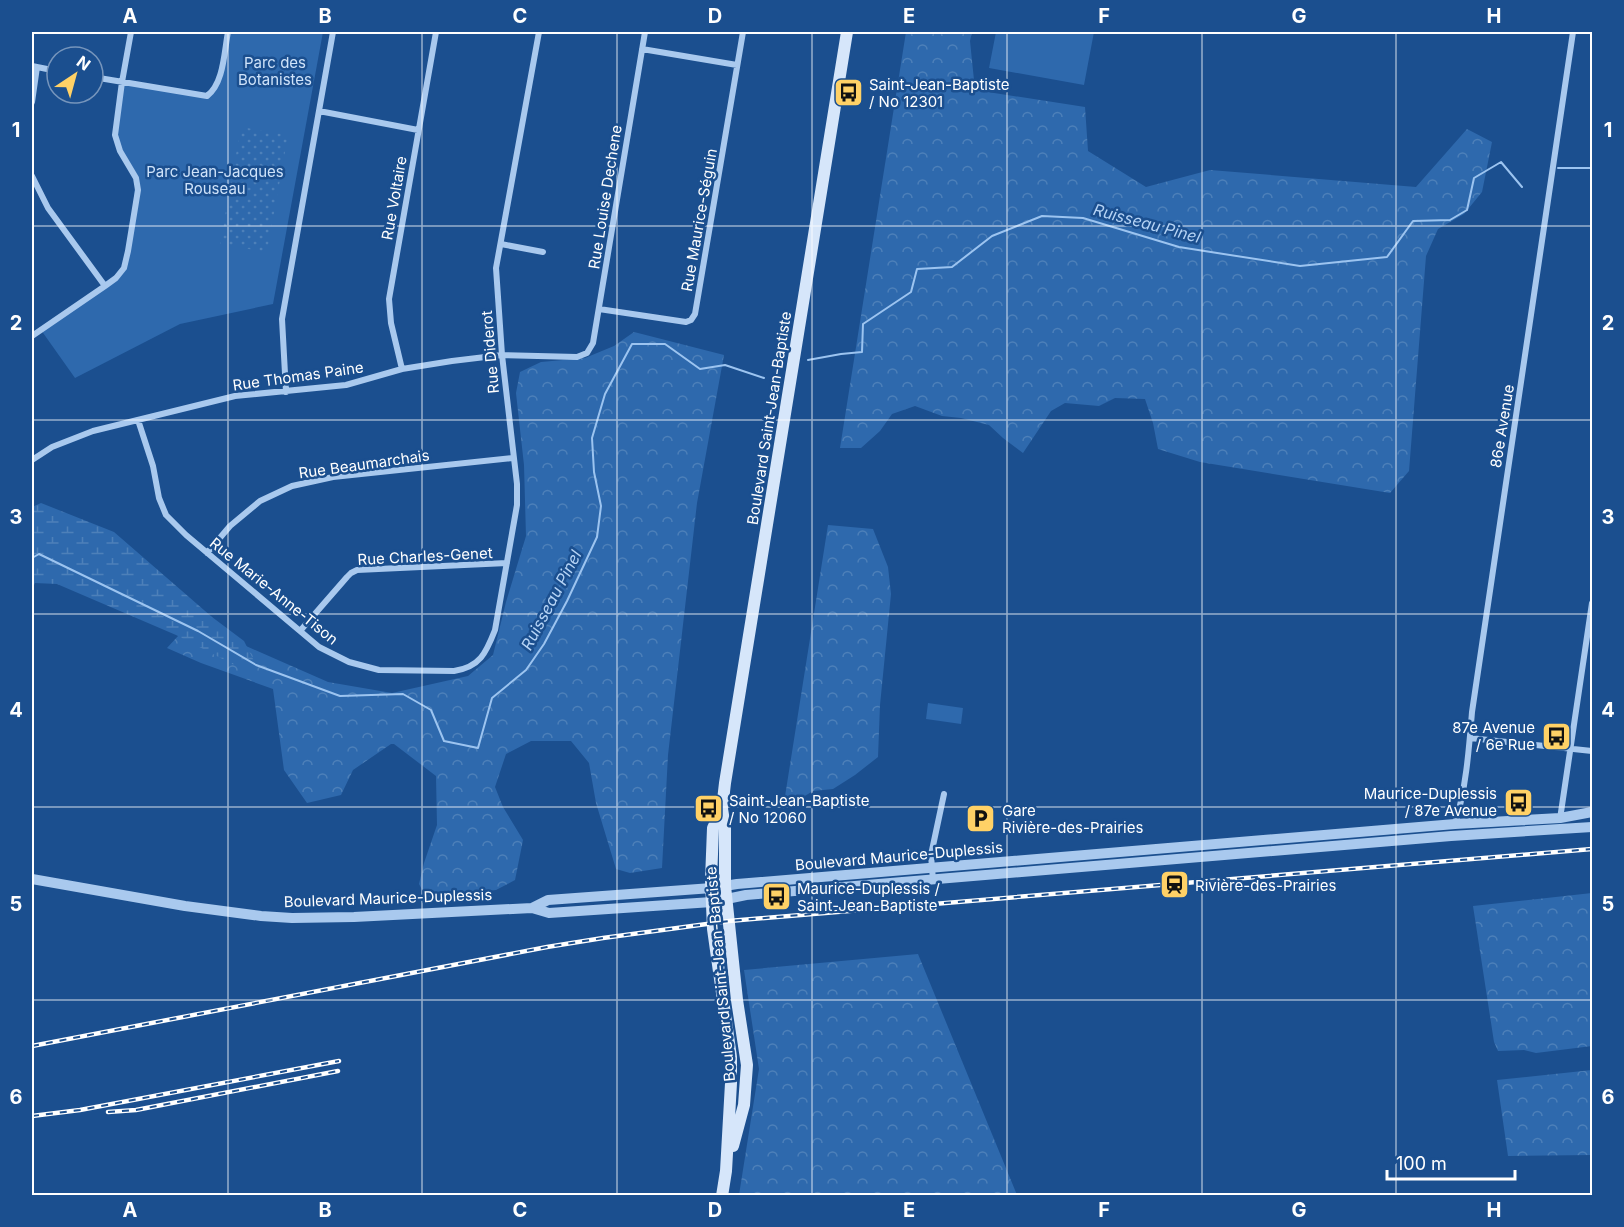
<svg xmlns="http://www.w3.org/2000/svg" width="1624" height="1227" viewBox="0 0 1624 1227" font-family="Inter,sans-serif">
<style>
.forest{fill:url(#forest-crowns)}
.wetland{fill:url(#wetland-marsh)}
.park{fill:#2e69ad}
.garden{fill:url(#garden-dots)}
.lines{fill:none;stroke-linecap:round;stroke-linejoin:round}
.stream{stroke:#9cc4f0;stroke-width:2}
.minor{stroke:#a9c9ee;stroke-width:6}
.tertiary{stroke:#a9c9ee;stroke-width:10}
.secondary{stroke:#d6e6fa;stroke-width:12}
.rail-casing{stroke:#fff;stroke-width:4.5}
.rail{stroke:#1b4f8f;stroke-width:2;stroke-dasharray:7;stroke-linecap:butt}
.grid{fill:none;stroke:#fff;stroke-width:1.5;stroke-opacity:0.55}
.labels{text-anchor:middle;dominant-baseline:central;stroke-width:5;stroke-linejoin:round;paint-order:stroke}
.park-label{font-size:15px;fill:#cfe3fa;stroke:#1b4f8f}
.poi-label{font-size:15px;fill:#fff;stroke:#1b4f8f;text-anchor:start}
.street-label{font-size:15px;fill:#fff;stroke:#1b4f8f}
.water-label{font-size:16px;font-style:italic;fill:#b5d3f5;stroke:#1b4f8f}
.neatline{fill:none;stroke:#fff;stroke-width:2}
.grid-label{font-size:20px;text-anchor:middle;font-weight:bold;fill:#fff}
</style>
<defs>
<pattern id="forest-crowns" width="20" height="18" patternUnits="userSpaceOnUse" patternTransform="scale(1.5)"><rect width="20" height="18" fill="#2e69ad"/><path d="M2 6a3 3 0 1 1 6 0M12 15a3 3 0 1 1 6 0" fill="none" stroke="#4d80b9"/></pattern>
<pattern id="wetland-marsh" width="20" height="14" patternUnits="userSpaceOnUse" patternTransform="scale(1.5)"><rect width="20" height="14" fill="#2e69ad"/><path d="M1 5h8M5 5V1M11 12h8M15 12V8" fill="none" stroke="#4d80b9"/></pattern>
<pattern id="garden-dots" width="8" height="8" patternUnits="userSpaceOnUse" patternTransform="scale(1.5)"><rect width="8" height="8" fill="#2e69ad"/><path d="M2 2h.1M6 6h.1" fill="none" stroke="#4d80b9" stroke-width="1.8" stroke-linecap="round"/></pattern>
</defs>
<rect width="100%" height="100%" fill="#1b4f8f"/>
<!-- forest -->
<path class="forest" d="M906,32h66l-2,9 5,49 110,17 3,44 58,36 64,-17 206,17 51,-58 25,13 -10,50 -18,22 -26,15 -12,27 -17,215 -19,22 -190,-31 -42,-13 -5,-26 -8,-24 -30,-1 -16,8 -34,-3 -14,8 -28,42 -20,-15 -14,-13 -28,-7 -19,-2 -27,-10 -23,8 -12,17 -19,17h-21z
M634,332l90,23 -27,148 -29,252 -6,113 -32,5 -14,-4 -20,-66 -7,-40 -18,-22h-40l-25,13 -11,33 8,20 20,33 -8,40 -19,10 -70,7 -7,-13 5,-21 13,-38 -1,-49 -42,-32h-3l-38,26 -12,25 -34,8 -23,-33 -11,-81 -72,-26 -34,-15 22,-24 57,22 82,36 64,11 76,-17 25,-21 13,-53 20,-66 -2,-71 -8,-72 4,-21 21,-10 44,-4 29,-12z
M828,525l45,4 15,38 3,27 -11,111 -2,52 -23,18 -22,14 -20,2 -30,18z
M1592,893v153l-56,7 -12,-3 -26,1 -4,-9 -21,-136z
M918,954l99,241h-278l20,-126 -15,-99z
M1592,1070v85l-84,1 -11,-76z"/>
<!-- wetland -->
<path class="wetland" d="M41,503l73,29 98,85 32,24 12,24 -14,4 -66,-34 -119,-51 -22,-1 -3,6v-82z"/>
<!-- park -->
<path class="park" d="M228,32h95l-50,272 -93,20 -105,54 -34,-48 64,-44 19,-18 4,-17 8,-73 -21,-43 7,-53 84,15 7,-5z
M996,32h98l-10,53 -95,-17z
M928,703l35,5 -2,16 -35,-5z"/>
<!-- garden -->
<path class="garden" d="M241,127l47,8 -21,117 -47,-8z"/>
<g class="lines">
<!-- stream -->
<path class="stream" d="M1558,168h34
M808,360l33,-6 21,-2 1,-28 48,-32 6,-23 35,-2 40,-31 50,-20 41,2 96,29 121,19 87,-9 26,-36 37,-1 17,-10 7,-32 27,-16 21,25
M32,558l7,-4 159,77 58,34 84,31 63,-2 28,16 13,31 34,7 14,-50 34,-28 18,-26 23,-43 30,-64 4,-31 -7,-34 -2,-34 13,-44 27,-50h33l35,25 25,-4 39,13"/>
<!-- minor -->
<path class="minor" d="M642,49l95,16
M32,66l25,5
M93,77l114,19c17,-13 17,-44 21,-64
M32,102l5,-35
M319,111l99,19
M32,176l16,32 57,78
M501,244l42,8
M599,309l87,13 5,-2 4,-6 48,-282
M32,336l73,-50 11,-8 8,-10 4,-17 10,-61 -2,-12 -16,-27 -5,-16 7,-53 9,-50
M402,369l-11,-46 -2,-24 47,-267
M286,392l-4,-73 51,-287
M138,420l15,46 6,32 7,17 20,20 133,112 30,15 30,8 75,1c26,-4 32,-18 41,-41l22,-125v-21l-15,-129 -6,-87 43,-236
M32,460l20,-13 41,-16 142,-35 111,-11 56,-16 50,-8 50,-6 75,2 10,-4 6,-10 52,-311
M207,553l23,-27 30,-25 32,-15 41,-9 180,-19
M300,631l47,-54 4,-4 6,-3 150,-7
M1470,738l122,13
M1560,819l32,-216
M1455,824c11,-35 14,-75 17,-112l101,-680
M933,880l-2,-25 13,-61"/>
<!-- tertiary -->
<path class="tertiary" d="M32,879l153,27 76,10 31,2 62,-1 178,-9 17,5 163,-11 34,-7 705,-59 141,-9
M532,908l16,-8 164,-12 25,-4 718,-60 105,-6 32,-6"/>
<!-- secondary -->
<path class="secondary" d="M722,809l3,18v59l12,114 10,65 -3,40 -11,41
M722,1196l4,-25 5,-88v-26l-18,-128 -2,-49 2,-52 9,-19 3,-26 122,-751"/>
<defs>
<path id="rail" d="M32,1046l515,-99 56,-9 126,-17 863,-72
M108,1112l28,-2 202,-39
M32,1116l48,-6 259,-49"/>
</defs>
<!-- rail casing -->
<use href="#rail" class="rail-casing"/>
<!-- rail -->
<use href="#rail" class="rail"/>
</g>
<!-- grid -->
<path class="grid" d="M228,32v1164M422,32v1164M617,32v1164M812,32v1164M1007,32v1164M1202,32v1164M1396,32v1164M32,226h1560M32,420h1560M32,614h1560M32,807h1560M32,1000h1560"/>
<!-- icons -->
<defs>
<symbol id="bus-square" viewBox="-11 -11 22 22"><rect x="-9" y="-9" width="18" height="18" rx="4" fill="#ffd166" stroke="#1b4f8f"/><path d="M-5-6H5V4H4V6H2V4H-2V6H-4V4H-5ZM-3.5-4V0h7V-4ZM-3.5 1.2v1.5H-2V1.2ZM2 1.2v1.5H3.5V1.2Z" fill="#111"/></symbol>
<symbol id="parking-square" viewBox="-11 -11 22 22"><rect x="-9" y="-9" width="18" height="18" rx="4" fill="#ffd166" stroke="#1b4f8f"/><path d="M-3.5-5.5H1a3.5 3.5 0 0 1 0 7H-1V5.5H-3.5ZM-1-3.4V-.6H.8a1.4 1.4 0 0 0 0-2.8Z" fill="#111"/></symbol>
<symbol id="station-square" viewBox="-11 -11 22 22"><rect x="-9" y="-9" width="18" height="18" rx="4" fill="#ffd166" stroke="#1b4f8f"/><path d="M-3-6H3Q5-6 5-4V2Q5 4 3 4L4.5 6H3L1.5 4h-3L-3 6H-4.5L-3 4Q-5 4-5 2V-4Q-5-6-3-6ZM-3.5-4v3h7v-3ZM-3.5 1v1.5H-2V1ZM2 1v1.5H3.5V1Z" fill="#111"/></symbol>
</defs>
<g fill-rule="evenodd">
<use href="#bus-square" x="832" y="76" width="33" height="33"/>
<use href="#bus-square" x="1540" y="720" width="33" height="33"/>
<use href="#bus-square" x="1502" y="786" width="33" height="33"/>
<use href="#bus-square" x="692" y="792" width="33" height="33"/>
<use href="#parking-square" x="964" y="802" width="33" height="33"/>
<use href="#station-square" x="1158" y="868" width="33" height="33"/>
<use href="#bus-square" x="760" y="880" width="33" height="33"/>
</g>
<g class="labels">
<!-- park labels -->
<g class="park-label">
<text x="275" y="62">Parc des<tspan x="275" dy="17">Botanistes</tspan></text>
<text x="215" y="171">Parc Jean-Jacques<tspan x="215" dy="17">Rouseau</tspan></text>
</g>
<!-- poi labels -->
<g class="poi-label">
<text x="869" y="84">Saint-Jean-Baptiste<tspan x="869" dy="17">/ No 12301</tspan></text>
<text x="1535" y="727" text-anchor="end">87e Avenue<tspan x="1535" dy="17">/ 6e Rue</tspan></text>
<text x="1497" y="793" text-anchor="end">Maurice-Duplessis<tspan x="1497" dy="17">/ 87e Avenue</tspan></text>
<text x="729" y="800">Saint-Jean-Baptiste<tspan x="729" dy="17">/ No 12060</tspan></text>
<text x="1002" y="810">Gare<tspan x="1002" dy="17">Rivière-des-Prairies</tspan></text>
<text x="1195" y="885">Rivière-des-Prairies</text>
<text x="797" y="888">Maurice-Duplessis /<tspan x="797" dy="17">Saint-Jean-Baptiste</tspan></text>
</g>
<!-- street labels -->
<g class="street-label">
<text transform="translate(605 197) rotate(-81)">Rue Louise Dechene</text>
<text transform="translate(394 198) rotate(-80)">Rue Voltaire</text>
<text transform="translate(699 220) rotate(-80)">Rue Maurice-Séguin</text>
<text transform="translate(490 352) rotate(-95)">Rue Diderot</text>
<text transform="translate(298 376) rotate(-8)">Rue Thomas Paine</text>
<text transform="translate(769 418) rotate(-81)">Boulevard Saint-Jean-Baptiste</text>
<text transform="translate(1502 426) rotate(-81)">86e Avenue</text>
<text transform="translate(364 464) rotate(-8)">Rue Beaumarchais</text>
<text transform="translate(425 556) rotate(-3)">Rue Charles-Genet</text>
<text transform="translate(274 591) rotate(39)">Rue Marie-Anne-Tison</text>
<text transform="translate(899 856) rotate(-5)">Boulevard Maurice-Duplessis</text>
<text transform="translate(388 898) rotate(-2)">Boulevard Maurice-Duplessis</text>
<text transform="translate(720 974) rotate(-95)">Boulevard Saint-Jean-Baptiste</text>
</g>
<!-- water labels -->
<g class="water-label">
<text transform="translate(1147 223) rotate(15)">Ruisseau Pinel</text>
<text transform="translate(551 600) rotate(-62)">Ruisseau Pinel</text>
</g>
</g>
<!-- border -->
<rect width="1624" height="1227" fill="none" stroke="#1b4f8f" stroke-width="66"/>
<!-- north arrow -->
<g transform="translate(75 75) rotate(36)"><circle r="28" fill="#1b4f8f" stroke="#7695bc" stroke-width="1.5"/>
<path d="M0-4.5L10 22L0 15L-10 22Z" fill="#ffd166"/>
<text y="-9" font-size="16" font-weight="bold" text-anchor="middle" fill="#ffffff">N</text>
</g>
<!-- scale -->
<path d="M1387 1170v9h128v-9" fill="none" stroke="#ffffff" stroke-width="3"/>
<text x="1396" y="1170" font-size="18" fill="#ffffff" stroke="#1b4f8f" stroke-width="4.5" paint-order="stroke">100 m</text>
<rect x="33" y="33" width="1558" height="1161" class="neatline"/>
<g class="grid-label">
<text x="130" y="23">A</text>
<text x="325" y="23">B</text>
<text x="520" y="23">C</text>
<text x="715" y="23">D</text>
<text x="909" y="23">E</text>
<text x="1104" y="23">F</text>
<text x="1299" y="23">G</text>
<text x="1494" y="23">H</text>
<text x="16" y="137">1</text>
<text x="1608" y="137">1</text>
<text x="16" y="330">2</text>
<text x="1608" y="330">2</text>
<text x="16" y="524">3</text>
<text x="1608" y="524">3</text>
<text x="16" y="717">4</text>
<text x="1608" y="717">4</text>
<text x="16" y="911">5</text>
<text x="1608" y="911">5</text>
<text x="16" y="1104">6</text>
<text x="1608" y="1104">6</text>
<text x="130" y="1217">A</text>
<text x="325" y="1217">B</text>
<text x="520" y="1217">C</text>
<text x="715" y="1217">D</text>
<text x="909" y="1217">E</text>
<text x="1104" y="1217">F</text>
<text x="1299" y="1217">G</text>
<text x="1494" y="1217">H</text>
</g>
</svg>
